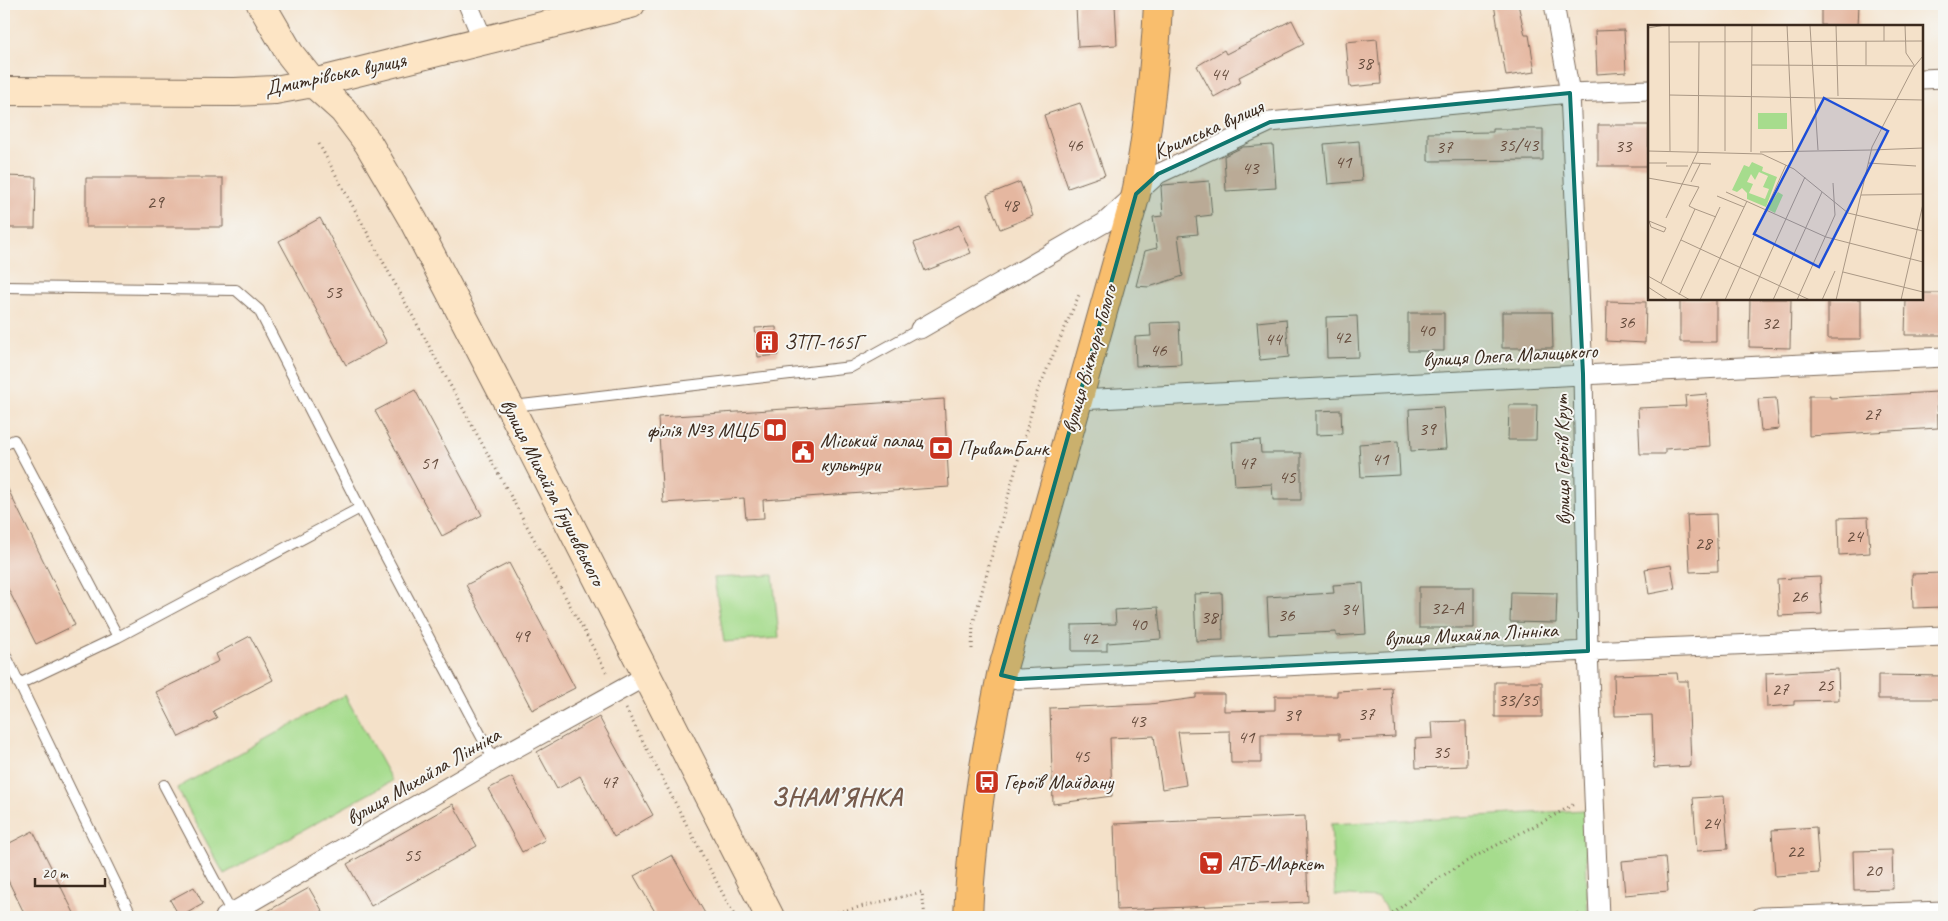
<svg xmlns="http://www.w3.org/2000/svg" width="1948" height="921" viewBox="0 0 1948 921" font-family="Caveat,sans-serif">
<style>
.green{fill:#a6dc8d;stroke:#708356}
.building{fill:#e5b7a0}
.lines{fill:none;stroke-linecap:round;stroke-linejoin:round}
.lane-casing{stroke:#7c6a5a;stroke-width:12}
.street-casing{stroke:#7c6a5a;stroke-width:21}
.secondary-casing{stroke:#7c6a5a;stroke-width:30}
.primary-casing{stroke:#7c6a5a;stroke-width:30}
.path{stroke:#7c6a5a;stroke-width:3;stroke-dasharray:1 4;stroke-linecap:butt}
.lane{stroke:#fff;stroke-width:10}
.street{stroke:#fff;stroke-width:19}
.secondary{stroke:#fde5c5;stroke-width:28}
.primary{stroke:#f9be6d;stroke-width:28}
.marked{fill:#0f766e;fill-opacity:0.2;stroke:#0f766e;stroke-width:4;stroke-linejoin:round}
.labels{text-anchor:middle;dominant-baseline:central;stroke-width:4;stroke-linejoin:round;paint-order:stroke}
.number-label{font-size:19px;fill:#664d3e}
.street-label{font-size:21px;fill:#3b2a1e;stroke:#f6f6f2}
.poi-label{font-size:21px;fill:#3b2a1e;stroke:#f6f6f2;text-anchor:start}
.district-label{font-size:26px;font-weight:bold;letter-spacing:1px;fill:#765b4c;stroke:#f6f6f2}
.inset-road{fill:none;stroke:#aa9885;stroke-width:1}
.view{fill:#1d4ed8;fill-opacity:0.15;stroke:#1d4ed8;stroke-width:2.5}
.inset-edge{fill:none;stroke:#3b2a1e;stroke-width:2.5}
</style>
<rect width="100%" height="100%" fill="#f6f6f2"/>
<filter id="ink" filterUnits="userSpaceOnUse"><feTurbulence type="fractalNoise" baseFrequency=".02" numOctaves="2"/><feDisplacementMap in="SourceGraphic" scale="10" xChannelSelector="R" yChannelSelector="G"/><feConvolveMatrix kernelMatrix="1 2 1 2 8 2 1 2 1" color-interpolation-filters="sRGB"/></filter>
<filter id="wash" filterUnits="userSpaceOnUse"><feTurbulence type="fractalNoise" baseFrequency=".0096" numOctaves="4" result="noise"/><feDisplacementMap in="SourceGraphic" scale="20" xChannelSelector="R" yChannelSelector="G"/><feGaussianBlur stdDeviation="1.12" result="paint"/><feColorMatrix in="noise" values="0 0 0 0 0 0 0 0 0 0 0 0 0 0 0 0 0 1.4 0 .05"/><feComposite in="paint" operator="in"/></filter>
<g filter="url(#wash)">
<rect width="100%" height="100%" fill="#f4e1c9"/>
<!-- green -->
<path class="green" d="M773,575l6,63 -55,4 -10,-64z
M345,695l47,86 -168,93 -47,-86z
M1585,810l3,107h-197l-12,-19 -44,-3 -4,-71z"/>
<g id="blocks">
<!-- building -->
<path class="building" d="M1115,4l2,41 -39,2 -2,-41z
M1494,4h24l7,31h4l6,37 -29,4z
M1821,4h38l-1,22 -37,-1z
M1292,20l12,24 -65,33 2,5 -27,15 -17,-31 27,-16 2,4z
M1624,30l2,42 -29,2 -2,-43z
M1377,39l4,45 -31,3 -4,-45z
M1080,103l25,72 -37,13 -24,-73z
M1598,125h51l-1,41h-50z
M1493,129h50v31l-115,1v-28l65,-1z
M1359,141l3,40 -34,3 -4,-40z
M1273,145l3,43 -50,3 -2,-35 19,-9z
M4,176l32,1 -1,51h-31z
M86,178h137v49h-137z
M1209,181l3,34 -16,2 2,17 -20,2 5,40 -34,11 -13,-1 9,-35 12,-3 -4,-31 10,-1 -2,-29 2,-2z
M1020,182l13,34 -33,13 -13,-34z
M320,218l67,125 -41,22 -67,-124z
M959,225l12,28 -46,18 -11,-28z
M1922,293h22v42h-39l1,-36h16z
M1680,299h36v43h-36z
M1750,299h41l-1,49 -41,-1z
M1828,299h33v40h-33z
M1607,301l39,1 -1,41 -39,-2z
M1502,312h50l1,36h-51z
M1408,313h36v38h-36z
M1357,316l2,41 -32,1 -1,-41z
M1286,319l3,38 -29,3 -3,-38z
M1179,322l2,42 -45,2 -1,-29 16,-1 -1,-13z
M776,327l2,28 -20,2 -3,-29z
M415,390l67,125 -40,21 -67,-125z
M1937,392l1,36 -129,8v-40h21v2z
M1707,394l3,52 -45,3v5h-25l-2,-46 48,-2 -1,-10z
M1776,398l3,31 -18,2 -3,-32z
M944,399l5,88 -186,13 1,18 -18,1 -2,-21 -81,5 -5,-86z
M1509,405h28l-1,35h-28z
M1443,407l3,42 -35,2 -2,-42z
M1341,410l1,24 -26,1v-24z
M1260,440l1,13h40v47h-28l-1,-16 -37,2 -3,-44z
M1398,441l2,34 -39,2 -2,-33z
M4,481l71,144 -39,19 -32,-63z
M1716,514l2,57 -28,1 -3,-57z
M1868,517l2,36 -31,2 -1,-37z
M509,563l66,125 -43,22 -66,-125z
M1671,565l4,24 -26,5 -4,-25z
M1941,573l1,34 -29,1 -1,-34z
M1820,577l2,37 -43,2 -2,-37z
M1363,583l3,51 -30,2v-4l-67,3 -2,-38 67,-4 -1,-8z
M1419,587h55v41h-55z
M1511,592l46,1 -1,30 -46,-1z
M1222,593l1,47 -27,1 -2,-47z
M1158,607l3,32 -54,4v8h-35v-26l44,-1 -1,-14z
M250,636l23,44 -60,31 4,7 -38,19 -23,-45 63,-31 -3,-7z
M1838,669l1,31 -45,1v4l-27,2 -1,-34z
M1677,673l1,8h10l3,85 -37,2 -2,-53 -37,1 -1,-41z
M1878,675l66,1v23h-66z
M1495,682h47v35h-47z
M1392,688l3,49 -56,3v-6h-78v29h-30l-1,-32 -52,1 8,53 -24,4 -8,-53 -44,2 2,58 -59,8 -3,-96 100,-4 46,-6v-4h28v17l51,-1v-14h62v-5z
M599,717l54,98 -39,22 -34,-61 -23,13 -20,-37z
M1466,721l1,45 -51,2 -1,-29 18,-1 -1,-16z
M512,777l33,63 -23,12 -34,-63z
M1724,796l4,53 -31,2 -4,-53z
M453,804l24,42 -106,60 -24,-42z
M1305,816l3,86 -191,8 -3,-86z
M1816,827l3,46 -44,3 -3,-46z
M33,831l43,86h-50l-22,-45v-26z
M1892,850l1,39 -39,1 -1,-39z
M672,855l35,62h-49l-24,-41z
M1665,857l3,34 -43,4 -3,-34z
M194,887l9,17 -23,13 -10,-17z
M309,888l17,29h-69z"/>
</g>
</g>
<g filter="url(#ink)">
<use href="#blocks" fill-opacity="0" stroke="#7c6a5a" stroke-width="1"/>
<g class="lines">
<defs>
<path id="lane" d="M4,287l232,3 23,20 101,198 134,252
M513,406l338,-39 69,-38
M4,445l10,-5 104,197 242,-129
M4,652l128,265
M19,684l99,-47
M164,785l68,128"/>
<path id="street" d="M468,4l15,36
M1554,4l16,89 13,281 5,277 11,266
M1922,79l22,-1
M920,329l184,-106 54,-49 112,-52 300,-29 79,-3
M1078,400l866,-43
M1001,675l17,4 570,-28 356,-15
M225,917l269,-157 152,-84
M1761,917l183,-6"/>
<path id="secondary" d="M261,4l29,50 23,29 30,27 25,33 45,77 97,187 260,510
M4,91l231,1 40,-2 38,-7 318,-79"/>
<path id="primary" d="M968,917c3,-81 17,-163 33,-242l135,-481c12,-63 19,-126 22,-190"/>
</defs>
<!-- lane casing -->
<use href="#lane" class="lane-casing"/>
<!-- street casing -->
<use href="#street" class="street-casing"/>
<!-- secondary casing -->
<use href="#secondary" class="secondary-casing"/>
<!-- primary casing -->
<use href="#primary" class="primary-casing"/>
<!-- path -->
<path class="path" d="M319,144l289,531
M972,649l1,-25 63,-229 43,-100
M626,709l109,208
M818,917l104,-25 3,25
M1389,917c16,-13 32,-27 49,-38 43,-29 91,-48 136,-75
M1563,917l17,-3"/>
<!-- lane -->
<use href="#lane" class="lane"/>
<!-- street -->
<use href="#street" class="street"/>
<!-- secondary -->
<use href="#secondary" class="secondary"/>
<!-- primary -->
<use href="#primary" class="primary"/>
</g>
</g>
<!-- marked area -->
<path class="marked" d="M1570,93l13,281 5,277 -570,28 -17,-4 135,-481 22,-20 112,-52z"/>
<!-- icons -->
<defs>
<symbol id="building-square" viewBox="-11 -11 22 22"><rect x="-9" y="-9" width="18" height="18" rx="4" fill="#c8321e" stroke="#f6f6f2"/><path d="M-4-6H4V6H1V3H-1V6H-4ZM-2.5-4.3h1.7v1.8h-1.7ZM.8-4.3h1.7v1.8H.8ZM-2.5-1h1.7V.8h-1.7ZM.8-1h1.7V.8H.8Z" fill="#fff"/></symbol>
<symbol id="library-square" viewBox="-11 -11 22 22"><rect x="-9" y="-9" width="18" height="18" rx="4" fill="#c8321e" stroke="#f6f6f2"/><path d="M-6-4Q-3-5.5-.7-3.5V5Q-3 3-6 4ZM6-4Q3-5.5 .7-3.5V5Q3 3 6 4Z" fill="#fff"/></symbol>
<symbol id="bank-square" viewBox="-11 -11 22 22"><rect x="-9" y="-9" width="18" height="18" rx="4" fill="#c8321e" stroke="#f6f6f2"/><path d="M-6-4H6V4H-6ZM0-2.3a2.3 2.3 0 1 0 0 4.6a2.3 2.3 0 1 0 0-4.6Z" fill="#fff"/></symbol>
<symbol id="civic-square" viewBox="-11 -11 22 22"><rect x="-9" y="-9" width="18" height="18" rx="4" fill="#c8321e" stroke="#f6f6f2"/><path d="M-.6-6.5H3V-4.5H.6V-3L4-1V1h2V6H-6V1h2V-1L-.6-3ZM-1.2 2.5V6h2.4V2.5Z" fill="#fff"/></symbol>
<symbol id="bus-square" viewBox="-11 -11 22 22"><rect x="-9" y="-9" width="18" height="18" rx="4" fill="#c8321e" stroke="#f6f6f2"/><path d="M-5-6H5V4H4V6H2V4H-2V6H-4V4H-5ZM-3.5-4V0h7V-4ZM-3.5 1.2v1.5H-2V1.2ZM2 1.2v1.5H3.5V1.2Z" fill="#fff"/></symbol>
<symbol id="supermarket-square" viewBox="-11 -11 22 22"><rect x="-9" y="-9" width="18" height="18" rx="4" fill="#c8321e" stroke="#f6f6f2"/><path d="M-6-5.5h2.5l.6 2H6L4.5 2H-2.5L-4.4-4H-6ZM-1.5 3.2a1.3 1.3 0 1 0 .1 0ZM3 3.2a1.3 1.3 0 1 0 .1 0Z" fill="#fff"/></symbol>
</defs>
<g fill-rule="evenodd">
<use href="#building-square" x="753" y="328" width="28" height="28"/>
<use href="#library-square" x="761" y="416" width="28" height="28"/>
<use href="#bank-square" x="927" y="434" width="28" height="28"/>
<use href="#civic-square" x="789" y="438" width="28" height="28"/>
<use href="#bus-square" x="973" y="768" width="28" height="28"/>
<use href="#supermarket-square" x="1197" y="849" width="28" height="28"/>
</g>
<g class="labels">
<!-- number labels -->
<g class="number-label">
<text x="1364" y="63">38</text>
<text x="1219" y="74">44</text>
<text x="1074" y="145">46</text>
<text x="1518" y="145">35/43</text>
<text x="1623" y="146">33</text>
<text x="1444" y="147">37</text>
<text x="1343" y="162">41</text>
<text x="1250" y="168">43</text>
<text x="155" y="202">29</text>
<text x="1010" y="205">48</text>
<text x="333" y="292">53</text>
<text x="1626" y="322">36</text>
<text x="1770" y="323">32</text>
<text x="1426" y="330">40</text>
<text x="1342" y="337">42</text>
<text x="1273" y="339">44</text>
<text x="1158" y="350">46</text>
<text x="1872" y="414">27</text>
<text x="1427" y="429">39</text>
<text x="1380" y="459">41</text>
<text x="429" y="463">51</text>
<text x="1247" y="463">47</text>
<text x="1287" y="477">45</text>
<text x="1854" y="536">24</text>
<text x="1703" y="543">28</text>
<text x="1799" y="596">26</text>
<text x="1447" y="608">32-А</text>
<text x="1349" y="609">34</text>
<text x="1286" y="615">36</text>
<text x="1209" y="617">38</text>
<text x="1138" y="624">40</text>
<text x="521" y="636">49</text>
<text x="1089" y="638">42</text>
<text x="1825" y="685">25</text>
<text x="1780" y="689">27</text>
<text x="1518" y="700">33/35</text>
<text x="1366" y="714">37</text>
<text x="1292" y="715">39</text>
<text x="1137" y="721">43</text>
<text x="1246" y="737">41</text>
<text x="1441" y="752">35</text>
<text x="1081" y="756">45</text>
<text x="609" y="782">47</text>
<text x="1711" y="823">24</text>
<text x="1795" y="851">22</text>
<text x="412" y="855">55</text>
<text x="1873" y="870">20</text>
</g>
<!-- street labels -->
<g class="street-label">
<text transform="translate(335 74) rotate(-12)">Дмитрівська вулиця</text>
<text transform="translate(1208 129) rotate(-24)">Кримська вулиця</text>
<text transform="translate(1510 355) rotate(-3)">вулиця Олега Малицького</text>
<text transform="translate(1089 359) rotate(-74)">вулиця Віктора Голого</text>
<text transform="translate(1562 460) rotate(-91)">вулиця Героїв Крут</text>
<text transform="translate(553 492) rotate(63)">вулиця Михайла Грушевського</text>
<text transform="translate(1471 634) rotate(-3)">вулиця Михайла Лінніка</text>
<text transform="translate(423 776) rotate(-30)">вулиця Михайла Лінніка</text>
</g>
<!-- poi labels -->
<g class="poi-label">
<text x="784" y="342">ЗТП-165Г</text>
<text x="758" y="430" text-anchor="end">філія №3 МЦБ</text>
<text x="820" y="440">Міський палац<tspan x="820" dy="24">культури</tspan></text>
<text x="958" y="448">ПриватБанк</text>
<text x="1004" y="782">Героїв Майдану</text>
<text x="1228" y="863">АТБ-Маркет</text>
</g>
<!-- district labels -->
<g class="district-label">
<text x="837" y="796">ЗНАМ’ЯНКА</text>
</g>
</g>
<!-- overview -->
<g transform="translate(1648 25)">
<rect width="275" height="275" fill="#f4e1c9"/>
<path d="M110,88h29v16h-29zM104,137l11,5 -1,4 15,6 -11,30 -19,-8v-6l-5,-5 -5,4 -5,-2 12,-25 5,2zM111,147l9,4 -5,11 6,2 -4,10 -16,-6 4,-9 -6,-2 4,-8 4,6zM130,167l5,3 -8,18 -8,-4z" fill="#a6dc8d" fill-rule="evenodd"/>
<path class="inset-road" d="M21,0l1,126M139,0l6,127M188,0l2,71M236,0v16M257,0l1,28 8,12M162,1l8,124M0,3l17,-3M218,16v24M21,17l254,-1M104,40l163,1M21,70l254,5M223,125l52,-2M0,126l114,3 32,15 54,44 75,18M77,126v-126M103,127l1,-127M112,127l111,-2M0,138h19M44,138l19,1M220,138l48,3M18,141h22M0,153l51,9 -10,19 6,3 -34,74M43,157l9,-18M78,167l100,45 97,25M213,170l62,-1M69,171l27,11M47,184l21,8M208,191l16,-69 41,-79 10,-12M18,193l32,-67 1,-109M0,195l1,1 17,7 -2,4 -13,-5 -2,-6M33,215l129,60M195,247l80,20M0,251l42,24M0,262l20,13M31,270l41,-88M52,275l47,-99M77,275l61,-135M101,275l56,-123M125,275l49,-108M149,275l38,-85 -2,-32M174,275l13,-29M188,275l20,-84M253,275l22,-96"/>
<path class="view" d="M176,73l64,33 -69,136 -65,-33z"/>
<rect width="275" height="275" class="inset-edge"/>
</g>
<!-- margin -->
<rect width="1948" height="921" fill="none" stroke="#f6f6f2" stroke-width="20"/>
<!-- scale -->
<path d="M35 878v8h70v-8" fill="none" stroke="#3b2a1e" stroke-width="2.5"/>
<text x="42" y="878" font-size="15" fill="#3b2a1e" stroke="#f6f6f2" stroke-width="4" paint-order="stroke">20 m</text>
</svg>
